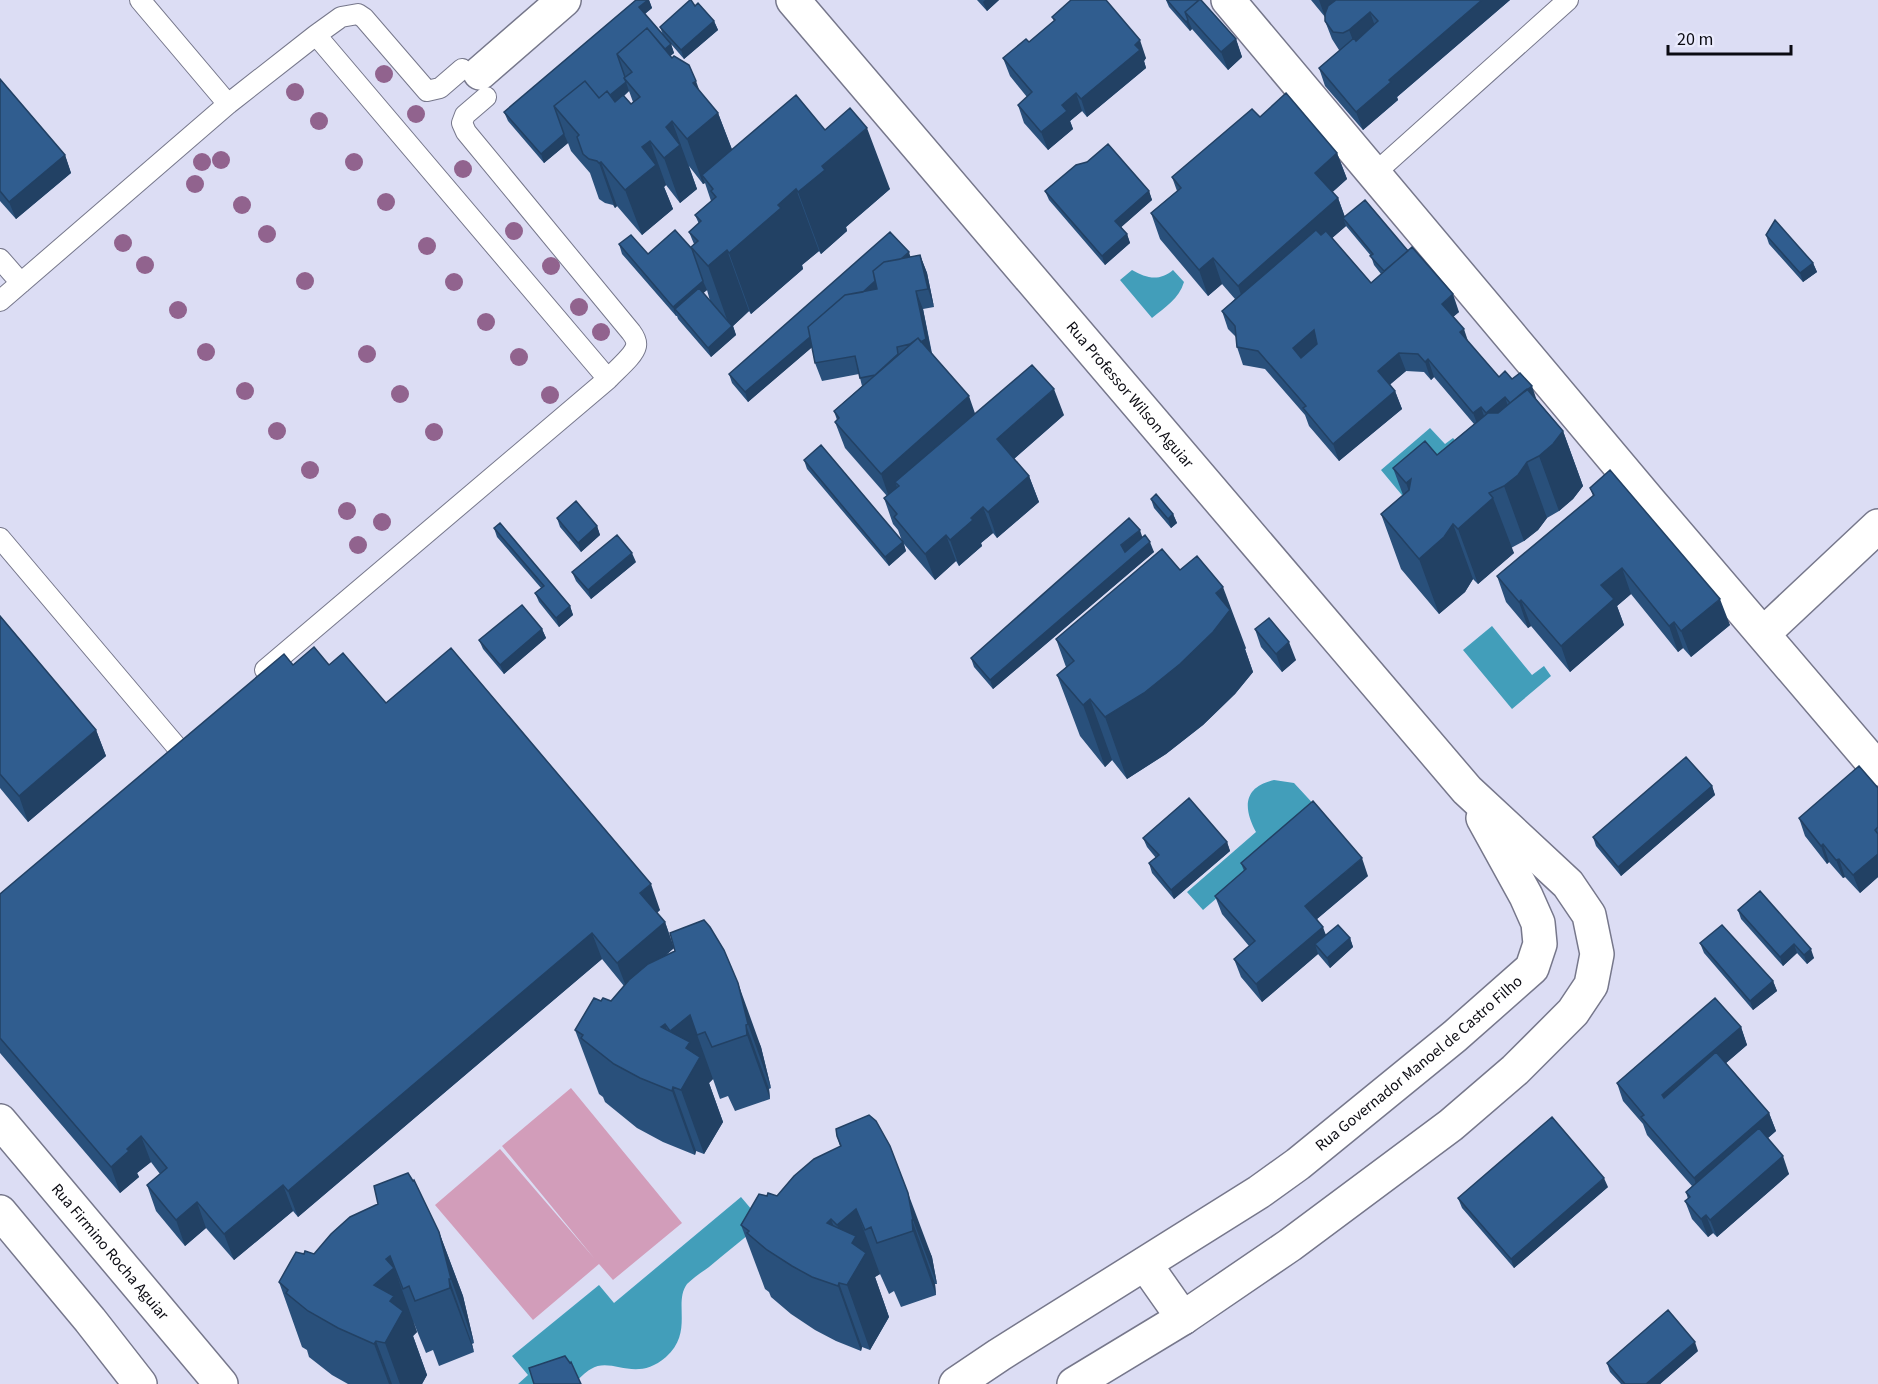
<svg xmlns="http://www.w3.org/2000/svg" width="1878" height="1384" viewBox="0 0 1878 1384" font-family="'Source Sans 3',sans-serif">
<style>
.green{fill:#d29dba}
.water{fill:#429eba}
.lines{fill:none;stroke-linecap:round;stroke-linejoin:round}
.lane-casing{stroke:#76778b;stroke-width:22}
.street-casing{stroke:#76778b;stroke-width:36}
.secondary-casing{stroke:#76778b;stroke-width:36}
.lane{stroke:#fff;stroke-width:20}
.street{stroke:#fff;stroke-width:33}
.secondary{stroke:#fff;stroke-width:33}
.tree{fill:#91638e}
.wall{fill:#29507b;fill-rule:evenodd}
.shaded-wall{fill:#224164}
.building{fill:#305d8f;stroke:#224164;stroke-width:1.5;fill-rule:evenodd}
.labels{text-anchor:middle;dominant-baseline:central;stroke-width:6;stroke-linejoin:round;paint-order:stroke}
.street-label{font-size:16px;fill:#0b0b12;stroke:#eaebfd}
</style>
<rect width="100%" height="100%" fill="#dcddf4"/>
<!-- green -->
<path class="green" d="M571,1088l111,135 -69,57 -14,-16 -66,56 -98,-115 65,-56 94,109 -92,-112z"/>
<!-- water -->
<path class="water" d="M1132,270c14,8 27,12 41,0l11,12c-5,17 -19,25 -32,36l-32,-38z
M1430,428l15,16 8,-6 12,13 -59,49 -25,-30z
M1492,626l40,49 12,-9 7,10 -39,33 -49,-59z
M1274,780l20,3 25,27 -116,100 -16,-18 69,-60c-13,-24 -13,-45 18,-52z
M741,1197l22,26c-18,14 -36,29 -54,44 -7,5 -16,11 -22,17 -14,19 7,48 -21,73 -31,27 -54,-1 -75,12 -6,3 -12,10 -17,15h-56l10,-9 -16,-19 87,-71 15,18z"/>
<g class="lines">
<defs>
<path id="lane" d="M140,0l88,104
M316,35l25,-18 17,-3 6,4 63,73 13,-3 22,-19
M1374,174l194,-174
M0,259l21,24
M0,301l228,-197 88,-69 292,344
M0,538l176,208
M265,670l343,-291c7,-8 26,-23 28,-33 1,-5 -2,-10 -5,-14l-165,-200 -4,-9 3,-8 21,-18"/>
<path id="street" d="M1228,0l422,502 228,267
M480,73l84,-73
M1763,634l115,-108"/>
<g id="secondary">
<path id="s1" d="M793,0l674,790 101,94 21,31 8,39 -6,31 -18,27 -58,58 -64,55 -161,120 -107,73 -109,66"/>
<path id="s2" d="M0,1121l221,263"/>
<path d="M0,1212l90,108 50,64"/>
<path d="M1145,1264l38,54"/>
<path id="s3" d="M956,1384l43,-29 260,-163 39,-28 157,-128 77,-68 8,-24 -2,-21 -12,-27 -43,-78"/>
</g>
</defs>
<!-- lane casing -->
<use href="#lane" class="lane-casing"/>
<!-- street casing -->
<use href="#street" class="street-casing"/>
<!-- secondary casing -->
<use href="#secondary" class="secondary-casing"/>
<!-- lane -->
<use href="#lane" class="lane"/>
<!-- street -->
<use href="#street" class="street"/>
<!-- secondary -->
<use href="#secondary" class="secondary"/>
</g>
<!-- trees -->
<g class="tree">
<circle cx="384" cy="74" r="9"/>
<circle cx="295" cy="92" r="9"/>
<circle cx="416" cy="114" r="9"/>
<circle cx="319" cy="121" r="9"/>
<circle cx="221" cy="160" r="9"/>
<circle cx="202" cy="162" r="9"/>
<circle cx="354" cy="162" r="9"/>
<circle cx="463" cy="169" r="9"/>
<circle cx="195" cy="184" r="9"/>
<circle cx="386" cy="202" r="9"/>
<circle cx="242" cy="205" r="9"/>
<circle cx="514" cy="231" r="9"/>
<circle cx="267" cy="234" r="9"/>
<circle cx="123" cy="243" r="9"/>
<circle cx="427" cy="246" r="9"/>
<circle cx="145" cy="265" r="9"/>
<circle cx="551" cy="266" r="9"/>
<circle cx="305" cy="281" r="9"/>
<circle cx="454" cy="282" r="9"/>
<circle cx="579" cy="307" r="9"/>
<circle cx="178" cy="310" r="9"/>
<circle cx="486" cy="322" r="9"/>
<circle cx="601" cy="332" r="9"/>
<circle cx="206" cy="352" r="9"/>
<circle cx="367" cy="354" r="9"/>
<circle cx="519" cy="357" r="9"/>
<circle cx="245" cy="391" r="9"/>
<circle cx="400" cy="394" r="9"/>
<circle cx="550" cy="395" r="9"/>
<circle cx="277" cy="431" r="9"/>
<circle cx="434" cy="432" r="9"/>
<circle cx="310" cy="470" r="9"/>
<circle cx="347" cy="511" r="9"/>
<circle cx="382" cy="522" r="9"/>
<circle cx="358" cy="545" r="9"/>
</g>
<!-- wall -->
<path class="wall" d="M636,0h13l3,8 -7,6 18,21 -3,-8 35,-21 19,15 4,9 -34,29 -13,-15 3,9 -4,3 48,57 14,37 93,-20 65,59 -44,38 1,4 -26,23 -2,-3 -17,14 1,4 -52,45 -2,-3 -16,15 3,9 -25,22 -33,-38 -1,-3h-1l-54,-62 -3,-10 29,10 44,-5 -1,-2 3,-3 -5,-12 10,-8 -4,-9 16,-14 -6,-18 -2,1 -14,-18 8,23 -17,14 -14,-18 -2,2 9,22 -31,26 -25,-29 -2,2 -2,-3 -8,-2 -6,-4 -9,-26 -19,-22 -3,-8 -24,20 -36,-42 -4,-9zM629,91l4,11 -2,2 -7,-8zM707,290l3,11 -7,-8z
M977,0h22l-12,11z
M1166,0h31l39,39 6,18 -14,13 -36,-41 -2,2 -21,-24z
M1311,0h199l-113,97 1,3 -35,30 -38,-44 -6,-18 21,-18h-1l-7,-11 -7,-18v-4z
M1052,17l94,41 -2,3 2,7 -59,49 -5,-6 -12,10 3,8 -25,21 -24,-27 -6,-18 9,-8 -17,-21 -7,-18 26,-16 25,-21z
M0,79l65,76 6,18 -55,46 -16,-18z
M1260,117l77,36 10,26 -15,13 6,6 7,19 114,95 -6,5 15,25 31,35 13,2 25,21 26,31 20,55 -10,13 -14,12 -12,7 -9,12 -14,11 -13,7 3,5 -36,31 -5,-5 -8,13 -26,22 -38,-45 -20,-55 22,-19 -10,-27 44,-13 37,-31 -40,-47 -3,3 -7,-8 -18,-1 -16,13 5,7 7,18 -63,52 -30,-35 -4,-11 -40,-46 -22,-4 -6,-18 -1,-10 -8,-8 -6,-18 13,-12 -13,-15 -14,12 -48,-57 -9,-26 26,-22 -5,-14zM1346,226l25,30 3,9 7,9 -10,9 -39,-45z
M1087,162l62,29 3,9 -31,27 6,7 3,9 -25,22 -56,-65 -4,-9z
M1766,235l47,28 4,9 -14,10 -34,-38z
M920,255l7,18 7,34 -11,2 9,44 43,61 89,1 -50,44 15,17 10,26 -42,36 -4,-5 -12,10 1,3 -23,20 -3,-5 -21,19 -31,-36 2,7 -17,15 -82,-97 -3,-9 98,81 -4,-11 -5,-6 -9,-26 3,-2 -42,-48 -10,-26 2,-2 -3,-9 28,-25 -3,-12 -37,7 -7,-18 -3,-16 -64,55 -16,-19 -3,-9 181,-117z
M1590,488l140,137 -39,32 -8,-9 -5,4 -47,-58 -14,12 7,19 -54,47 -39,-46 -3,2 -22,-26 -9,-26 96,-80z
M1151,499l22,15 4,9 -6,5 -17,-20z
M557,518l40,8 3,9 -19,17 -21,-25z
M494,528l76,78 3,9 -14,12 -20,-25 -4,-9 6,-5 -44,-51z
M1142,537l12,15 -161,137 -19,-22 -3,-9z
M636,562l-45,37 -15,-18 -4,-9z
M0,616l96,114 10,26 -78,66 -28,-34z
M542,629l4,9 -42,36 -21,-25 -4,-9z
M1255,629l41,31 -14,12 -21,-25z
M1056,639l190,9 -1,1 8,23 -18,22 -32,31 -37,29 -39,25 -15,-19 -7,7 -25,-31 -23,-61 9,-8z
M293,665h36l57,38 274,207 -3,3 8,9 9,26 -8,7 9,-4 29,-31 57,127 10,41 -2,1 1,10 -35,12 -7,-15 -8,3 -7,-20 -4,4 14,39 -19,32 -8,-3 -1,4 -32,-13 -26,-14 -32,-26 -2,-5 -4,-3 -24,-64 26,-29h10l13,-15 -22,-27 -304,258 -5,-6 -59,49 -28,-32 -21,18 -29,-35 -9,-26 13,-11 -9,-12 -14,11 2,4 -19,16 -120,-140v-159z
M1712,786l3,9 -94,81 -25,-30 -3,-9z
M1878,788v89l-18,16 -15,-16 -2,1 -14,-16 -2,2 -22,-28 -6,-18z
M1143,838l84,4 3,9 -56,48 -22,-26 -3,-10 7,-5 -9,-11z
M1241,863l127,13 -51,43 9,16 24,3 3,9 -23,21 -12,-14 -56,48 -21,-25 -7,-18 15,-13 -27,-32 -7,-18 29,-25z
M1760,891l54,67 -7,6 -10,-11 -14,13 -42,-47 -3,-9z
M1700,943l73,38 4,10 -24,19 -49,-57z
M1741,1027l6,18 -21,18 43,50 7,18 -8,7 21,36 -72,63 -4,-4 -5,4 -16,-18 -7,-18 3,-2 -2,-7 6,-6 -45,-51 -4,-11 -20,-23 -6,-18z
M869,1115l63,142 5,27h-2l1,11 -35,12 -7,-16 -5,3 -9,-20 -5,3 14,40 -19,33 -8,-3 -1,4 -25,-10 -21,-11 -24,-16 -20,-17 -2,-5 -4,-3 -24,-64 26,-29h10l63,-50 -3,-10z
M1608,1187l-94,81 -52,-60 -4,-10z
M439,1232l24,64 11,47 -2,1 2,8 -35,14 -6,-16 -7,3 -13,-32 4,11 -4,4 14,39 -5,9h-74l-16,-9 -23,-18 -2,-7 -5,-3 -23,-65 25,-28h10z
M1698,1351l-38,33h-39l-11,-12 -3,-9z"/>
<!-- shaded-wall -->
<path class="shaded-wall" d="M648,0h1l3,8 -10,8 -3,-9z
M985,0h14l-12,11 -4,-9z
M1319,0h26l-20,17z
M1482,0h28l-113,97 1,3 -35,30 -7,-18 33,-32z
M1370,12l6,17 -20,19 -7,-18z
M1188,20l4,9 -2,2 -4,-9z
M714,21l4,9 -34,29 -3,-9z
M1236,39l6,18 -14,13 -7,-18z
M1140,40l6,18 -2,3 2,7 -59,49 -6,-18z
M671,44l3,9 -38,32 -3,-9z
M696,81l14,39 8,-7 17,44 -33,18 3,8 -2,1 -16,-45 6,-56z
M626,82l3,9 -50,43 -6,-7z
M1076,93l6,18 -12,10 3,8 -25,21 -7,-18 21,-27z
M672,121l25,68 -17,14 -16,-45 2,-31z
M867,128l23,61 -44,38 1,4 -26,23 -23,-62 24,-26z
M564,134l4,9 -24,20 -3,-9z
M650,141l16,44 -2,2 9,22 -31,26 -17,-45 17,-43z
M1337,153l10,26 -22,20 -10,-26z
M65,155l6,18 -55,46 -7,-17z
M601,162l16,44 -2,2 -16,-45z
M796,189l23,62 -17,14 1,4 -52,45 -22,-61 49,-48z
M1149,191l3,9 -34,30 -3,-9z
M1338,198l9,25 -4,-5 3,8 -99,86 -9,-26z
M1127,234l3,9 -25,22 -3,-9z
M727,250l22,61 -16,15 3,9 -25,22 -3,-9 22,-20 -22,-62z
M909,252l3,10 -164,140 -3,-10z
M920,255l7,18 7,34 -6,-18z
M1213,258l9,26 -14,12 -9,-26z
M1813,263l4,9 -14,10 -3,-9z
M703,281l4,9 -28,24 -4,-5 1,7 -3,-9z
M916,291l7,18 9,47 -11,-14z
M1453,294l6,18 -11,9 -6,-17z
M1464,329l6,18 -10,-15z
M1314,330l7,18 -21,18 -7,-18z
M1399,353l7,18 -21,18 -7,-18z
M1428,359l6,18 -3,3 -6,-18z
M1532,386l6,18h-28z
M1054,389l10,26 -57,50 -10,-26z
M1395,391l7,18 -63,52 -6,-17z
M969,396l9,26 -79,64 -4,-4 4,10 -9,8 -9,-26z
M1505,397l6,18 -25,-2z
M1481,407l6,18 -7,6 -7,-18z
M1563,431l20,55 -10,13 -14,12 -20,-55z
M1527,462l20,56 -9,12 -14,11 -20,-55z
M1029,476l10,26 -42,36 -9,-26z
M1411,479l15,59 -20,-55z
M1493,498l21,55 -36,31 -20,-55z
M983,507l10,26 -12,10 1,3 -23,20 -9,-26 21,-22z
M1173,514l4,9 -6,5 -3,-9z
M1453,524l20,55 -8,13 -26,22 -20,-55z
M597,526l3,9 -19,17 -3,-9z
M1140,530l3,9 -19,16 -3,-10z
M946,535l10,26 -21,19 -10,-26z
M903,542l3,9 -17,15 -4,-9z
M1150,542l4,10 -161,137 -3,-9z
M632,553l4,9 -45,37 -3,-9z
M1622,568l9,26 -14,12 7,19 -54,47 -9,-26 40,-61z
M1223,587l23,61 -1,1 8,23 -18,22 -32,31 -37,29 -39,25 -22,-62 111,-124z
M1720,599l10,26 -39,32 -10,-26z
M1521,600l10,26 -3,2 -9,-26z
M570,606l3,9 -14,12 -3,-9z
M1674,622l9,26 -5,4 -9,-26z
M542,629l4,9 -42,36 -4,-9z
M1289,642l7,18 -14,12 -6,-18z
M1090,699l22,61 -7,7 -22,-62z
M96,730l10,26 -78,66 -9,-26z
M1712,786l3,9 -94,81 -3,-9z
M1227,842l3,9 -56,48 -3,-9z
M1823,844l6,18 -2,2 -6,-18z
M1878,854v23l-18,16 -7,-18z
M1362,858l6,18 -57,48 -6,-18z
M1839,859l6,18 -2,1 -7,-18z
M651,884l9,26 -11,9 -9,-26z
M665,922l9,26 -47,41 -10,-26z
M1323,927l6,17h-14l3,10 -56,48 -6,-18z
M592,933l10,26 -304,258 -10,-26z
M1350,938l3,9 -23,21 -3,-10z
M1794,944l3,9 -14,13 -3,-9z
M1811,949l3,9 -7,6 -3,-9z
M1773,981l4,10 -24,19 -3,-9z
M738,983l23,64 10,41 -23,-64z
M690,1015l23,64 -4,4 14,39 -19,32 -23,-64 -20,-63 4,-3 21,58 2,-4 -18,-47z
M746,1025l23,64 1,10 -23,-64z
M1741,1027l6,18 -79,68 -6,-18z
M673,1087l23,64 -1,4 -23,-64z
M1769,1113l7,18 -76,65 -6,-18z
M141,1136l10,26 -14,11 2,4 -19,16 -9,-26 16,-18z
M1783,1156l6,18 -72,63 -7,-17z
M1604,1178l4,9 -94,81 -3,-9z
M283,1185l10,26 -59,49 -10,-26z
M908,1193l24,64 5,27 -24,-64z
M197,1202l9,26 -21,18 -9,-26z
M856,1209l24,65 -5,3 14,40 -19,33 -23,-65 -20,-62 4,-4 21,58 2,-4 -17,-48z
M1706,1215l7,18 -5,4 -7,-18z
M912,1220l23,64 1,11 -23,-64z
M439,1232l24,64 11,47 -23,-64z
M390,1256l27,76 -4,4 14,39 -5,9h-22l-15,-41 -11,-58 12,-26z
M449,1279l23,65 2,8 -24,-64z
M839,1283l23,64 -1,4 -23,-65z
M376,1341l16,43h-3l-15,-40z
M1695,1342l3,9 -38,33h-14z"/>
<!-- building -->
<path class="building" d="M636,0h12l-9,7 32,37 -6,5 -18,-21 -30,26 8,23 -1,1 2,4 -16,13 -3,-4 -8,7 -14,-17 -31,25 10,28 -23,20 -37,-42z
M690,0h1l4,6 3,-3 16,18 -33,29 -21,-23z
M1071,0h35l34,40 -5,5 5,5 -59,49 -5,-6 -14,12 5,6 -26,21 -23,-27 14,-13 -29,-34 23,-19 3,3 26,-22 -3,-3z
M1167,0h30l1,1 -13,11 3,8 -2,2z
M1199,0h2l35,39 -15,13 -36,-40z
M1336,0h146l-93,80 2,2 -35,30 -37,-44 35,-30 2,3 22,-20 -8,-9 -21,18 -6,3 -10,-1 -8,-11v-7l3,-8z
M647,28l25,30 2,-2 15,9 7,16 -3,2 25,30 -31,26 -15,-18 -6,6 14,18 -16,13 -14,-17 -8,6 14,18 -31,25 -24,-28 -2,1 -2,-2 -8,-2 -6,-5 -6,-17 2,-2 -25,-29 31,-25 14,17 8,-7 8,11 8,-7 8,9 9,-7 -16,-19 8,-6 -15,-18z
M0,79l65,76 -56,47 -9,-11z
M1286,93l51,60 -22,20 23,25 -100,88 -25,-28 -14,12 -48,-57 30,-25 -9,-11 80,-68 8,8z
M796,95l29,35 25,-22 17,20 -45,38 3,4 -27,22 -2,-3 -18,16 3,3 -52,45 -2,-3 -19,16 -17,-19 7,-6 -9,-9 12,-11 -6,-6 21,-18 -5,-6 2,-2 -11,-14z
M1108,144l41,47 -34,30 12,13 -25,22 -57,-65 31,-26 11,-3z
M1365,200l43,51 -24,20 -14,-15 3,-2 -30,-36z
M1775,220l38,43 -13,10 -34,-38z
M675,230l17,19 11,32 -30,26 -54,-63 12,-9 17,19z
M1316,230l5,5 5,-4 45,52 41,-36 41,47 -11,10 22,25 -4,3 39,45 6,-6 7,8 8,-6 12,13 -22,17 -5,-6 -19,16 -5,-6 -8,6 -45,-54 -3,3 -7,-8 -19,-1 -21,18 17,20 -62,53 -30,-36 3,-2 -48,-55 -21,-4 -2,-21 -13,-15zM1314,330l3,14 -16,14 -8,-10z
M890,232l19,20 -8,7 -17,3 -11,9 2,10 -12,11 -18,3 -37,32 2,10 -65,55 -16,-18z
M920,255l8,34 -12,2 10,48 -5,3 -3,-4 -8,6 -13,3 1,7 -23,21 -15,3 -5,-22 -40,7 -7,-36 37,-32 32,-6 -4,-18 11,-9z
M699,288l33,38 -24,22 -33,-39z
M918,338l51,58 -88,78 -46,-52 4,-4 -5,-7z
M1032,365l22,24 -57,50 32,37 -41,36 -5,-5 -12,11 2,2 -23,20 -4,-5 -21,19 -31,-37 3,-3 -13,-16 15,-12 -4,-4z
M1527,389l36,42 -10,13 -14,12 -12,6 -9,13 -14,11 -15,7 4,5 -35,31 -5,-5 -9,13 -25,22 -38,-45 28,-24 2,-11 -5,4 -13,-15 32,-27 12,14 51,-42h10z
M821,445l82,97 -18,15 -81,-97z
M1610,470l110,129 -39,32 -7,-9 -5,4 -47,-58 -21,17 13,14 -53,47 -40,-46 -2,2 -22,-26 97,-81 -4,-7z
M1156,494l17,20 -5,5 -17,-20z
M576,501l21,25 -19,17 -21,-25z
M1129,518l11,12 -19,15 4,7 20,-17 5,7 -160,138 -19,-22z
M500,523l70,83 -14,12 -21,-25 9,-7 -50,-58z
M617,535l15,18 -44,37 -16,-18z
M1162,549l18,21 17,-14 26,31 -7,6 14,17 -17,22 -33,32 -36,29 -39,24 -15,-18 -7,6 -26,-30 17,-14 -18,-22z
M522,605l20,24 -42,36 -21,-25z
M0,616l96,114 -77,66 -19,-22z
M1269,618l20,24 -13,12 -21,-25z
M314,647l15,18 14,-12 43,50 65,-55 200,236 -11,9 25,29 -48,41 -25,-30 -304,258 -5,-6 -59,49 -27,-32 -21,18 -29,-35 20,-17 -26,-32 -14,13 2,2 -18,16 -111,-129v-144l284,-240 9,11z
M1686,757l26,29 -94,81 -25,-30z
M1859,766l19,22v39l-3,3 3,4v20l-25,21 -14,-16 -3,1 -13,-16 -2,2 -22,-28z
M1189,798l38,44 -56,48 -22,-27 10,-8 -16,-17z
M1313,801l49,57 -57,48 18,21 -67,57 -22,-25 21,-18 -40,-45 31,-27 -5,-6z
M1760,891l51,58 -7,6 -10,-11 -14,13 -42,-47z
M704,920l6,7 14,23 14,33 10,41 -2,1 1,10 -35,12 -7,-15 -8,3 -7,-20 -20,16 -5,-7 -4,3 29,15 -4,6 14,9 -19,33 -8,-3 -1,4 -32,-13 -26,-14 -33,-26 2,-3 -8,-5 19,-32 7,3 2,-3 8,3 18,-21 19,-16 27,-13 -5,-18z
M1338,925l12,13 -23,20 -12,-14z
M1722,925l51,56 -23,20 -50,-58z
M1715,998l26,29 -79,68 2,3 52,-46 53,61 -75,65 -53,-61 3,-2 -27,-32z
M869,1115l7,6 14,25 18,47 5,27h-1l1,11 -36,12 -6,-16 -6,3 -9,-21 -19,16 -6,-6 -4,4 29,13 -4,7 14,10 -19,32 -8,-2 -1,3 -26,-9 -20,-11 -25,-16 -20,-17 2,-2 -8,-6 18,-31 8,2 1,-3 9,3 17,-20 20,-17 27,-13 -4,-10 -1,-7z
M1552,1117l52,61 -93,81 -53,-61z
M1759,1128l24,28 -73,64 -4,-5 -5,4 -16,-18 5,-4 -4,-5z
M408,1173l5,8 1,-1 25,52 12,47h-2l1,9 -35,13 -6,-15 -6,3 -13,-33 -4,3 8,9 -20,17 20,11 -4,5 13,10 -18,32 -9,-2 -2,3 -36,-16 -30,-17 -22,-18 2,-3 -9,-8 17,-30 8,2 1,-3 9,3 17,-20 19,-17 28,-13 -4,-18z
M1668,1310l27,32 -49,42h-21l-18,-21z
M565,1356l5,7 1,-1 10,22h-47l-5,-16z"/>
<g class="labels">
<!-- street labels -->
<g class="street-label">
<text stroke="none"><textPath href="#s1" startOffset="519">Rua Professor Wilson Aguiar</textPath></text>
<text stroke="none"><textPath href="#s3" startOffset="564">Rua Governador Manoel de Castro Filho</textPath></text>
<text stroke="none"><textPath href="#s2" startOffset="171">Rua Firmino Rocha Aguiar</textPath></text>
</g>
</g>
<!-- scale -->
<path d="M1668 45v9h123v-9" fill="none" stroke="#0b0b12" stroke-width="3"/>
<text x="1677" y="45" font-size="18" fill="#0b0b12" stroke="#eaebfd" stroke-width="4.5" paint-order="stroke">20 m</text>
</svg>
